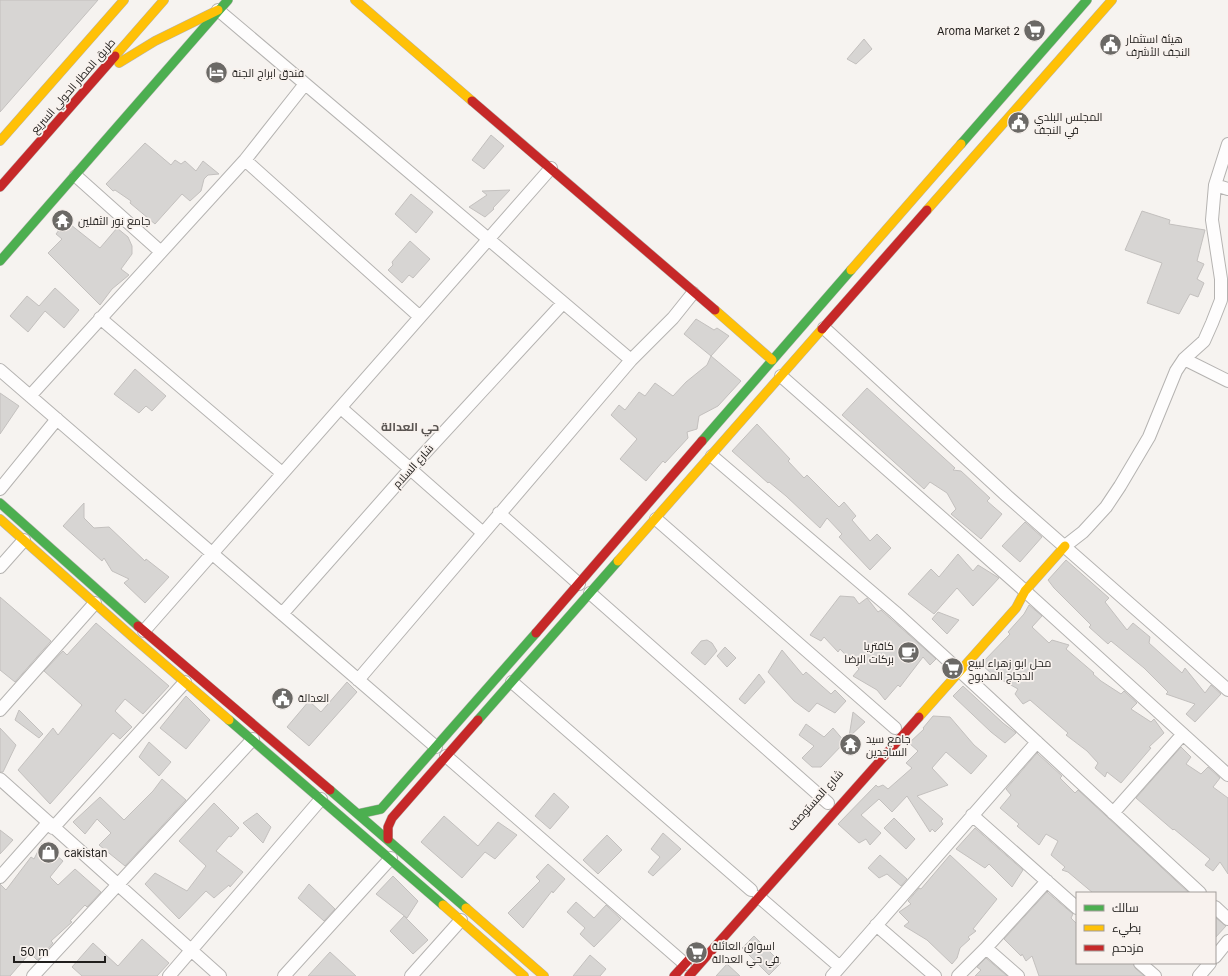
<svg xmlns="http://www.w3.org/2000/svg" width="1228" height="976" viewBox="0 0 1228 976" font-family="Inter,Cairo,sans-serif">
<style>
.building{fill:#d7d5d3;stroke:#c3c0be}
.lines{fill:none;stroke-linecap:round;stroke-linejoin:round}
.street-casing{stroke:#b5b3b1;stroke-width:14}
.fast-casing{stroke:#b5b3b1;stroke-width:10}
.slow-casing{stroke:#b5b3b1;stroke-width:10}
.jam-casing{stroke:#b5b3b1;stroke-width:10}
.street{stroke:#fefdfd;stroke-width:12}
.fast{stroke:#4caf50;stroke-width:9}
.slow{stroke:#ffc107;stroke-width:9}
.jam{stroke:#c62828;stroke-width:9}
.labels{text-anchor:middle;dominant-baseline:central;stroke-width:3.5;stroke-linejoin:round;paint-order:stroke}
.poi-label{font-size:11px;fill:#201e1c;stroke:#f8f2ee;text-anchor:start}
.street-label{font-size:11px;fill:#201e1c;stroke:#f8f2ee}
.neighbourhood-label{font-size:12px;font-weight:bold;fill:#585350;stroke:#f8f2ee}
</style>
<rect width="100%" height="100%" fill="#f6f3f0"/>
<!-- building -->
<path class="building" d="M0,0h98l-98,112z
M864,39l8,10 -16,15 -9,-5z
M491,135l13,11 -20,23 -12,-9z
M145,143l26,22 4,-5 6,4 4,-3 11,10 7,-10 16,13 -11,1 -4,4 -3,12 -11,10 -8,-7 -27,30 -25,-21 1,-2 -16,-11 -2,1 -7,-7z
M510,190l-17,18 1,1 -9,8 -16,-10 18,-12 -5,-4z
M411,194l22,18 -17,21 -21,-19z
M1142,211l28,9 -1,4 36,6 -8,31 7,3 -7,15 7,4 -6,14 -8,-3 -11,20 -32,-11 15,-40 -37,-13z
M66,221l34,27 17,-20 11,9 4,9v8l-11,15 8,6 -17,14 -12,16 -52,-52 14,-14 -6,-5z
M410,241l20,18 -17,19 -4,-3 -7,8 -14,-13 5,-5 -1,-3z
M55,288l24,22 -15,18 -19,-17 -17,21 -18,-16 17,-20 12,10z
M696,319l18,11 3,-2 12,8 -18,20 -27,-22z
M711,356l30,25 -23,25 -19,10 -2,13 -10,3 1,6 -23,25 -2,-2 -17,20 -26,-22 17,-20 -26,-24 8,-10 6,5 14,-18 6,4 10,-13 18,13 13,-14 21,-17z
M135,369l31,27 -14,15 -6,-5 -7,7 -25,-19z
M867,388l88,80 -2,2 8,1 29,27 -3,3 15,13 -21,25 -30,-25 5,-5 -9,-16 -17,-11 -6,7 -82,-74z
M0,393l19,13 -19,28z
M757,424l33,35 -2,2 16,17 3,-3 32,32 5,-5 12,14 -4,4 18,21 7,-7 14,14 -21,22 -31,-33 3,-3 -15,-16 -7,10 -34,-32 -17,-14 -1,1 -36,-32z
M84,503v15l10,10 15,-1 36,34 1,-2 23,18 -24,26 -21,-20 5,-4 -17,-8 -8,-13 -2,3 -39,-35z
M1025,522l17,15 -22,25 -18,-16z
M958,554l15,17 5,-6 21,13 -26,28 -16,-18 -23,26 -26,-20 23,-25 8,8z
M1066,560l43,38 -4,4 22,28 6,-7 17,14 -1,6 33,30 3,-5 20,25 6,-8 10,9 -26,28 -9,-8 9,-10 -29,-10 2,-2 -24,-24 -33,-27 -3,3 -19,-17 2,-2 -37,-37 -6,-8z
M840,596l14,1 5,7 8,-6 11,14 3,-2 55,49 -6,6 -7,-8 -23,30 -2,-2 -13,15 -8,-10 -24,-14 6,-7 -19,-20 -2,3 -14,-15 -3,4 -11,-6z
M0,597l51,44 -36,41 -15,-12z
M1029,605l13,11 -10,11 17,16 3,-3 17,5 -3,4 28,24 -1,1 8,7 20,13 3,-3 13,12 -6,6 20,13 3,-3 10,14 -15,14 2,1 -30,35 -14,-11 -2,5 -10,-9 3,-5 -11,-12 -21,-16 2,-2 -38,-33 -7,4 -8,-10 3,-5 -25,-14 -12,-11 29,-30 -2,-2 16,-18z
M938,612l21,8 -12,14 -15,-15z
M96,623l73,63 -26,28 -18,-15 -10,12 17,16 -12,12 -7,-6 -63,71 -32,-34 35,-42 5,7 24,-30 -38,-34 19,-20 4,4z
M707,640l5,3 5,8 -12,14 -14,-12 10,-12z
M725,647l11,11 -9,9 -10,-11z
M782,650l21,25 3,-3 25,22 4,-4 11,11 -11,12 -18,-10 -8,9 -15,-11 -26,-29z
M759,674l6,8 -20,22 -6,-5z
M347,682l10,10 -48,54 -22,-19 22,-26 12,11z
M963,686l40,37 13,10 -11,10 -14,-11 -38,-36z
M186,696l24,24 -24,29 -26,-21z
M19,710l24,24 -4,4 -24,-18z
M853,712l12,10 -16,15z
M933,716l17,1 24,28 13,11 -16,18 -25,-22 -14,16 16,17 -31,11 26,23 -2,2 2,3 -8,8 -3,-3 -2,3 -23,-36 -15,16 -13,-13 -18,16 20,18 -11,12 -4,-6 -7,4 -21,-19 38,-39 2,2 5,-2 5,4 24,-21 -6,-5 12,-12 -9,-8 15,-14 -1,-1z
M806,724l18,13 9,-9 12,14 -24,25h-9l-10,-9 12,-12 -15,-11z
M0,728l16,17 -13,27h-3z
M149,742l22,20 -12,14 -20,-19z
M1181,747l10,10 -5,7 15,10 7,-7 12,11 -7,9 15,11v76l-8,-12 -7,9 -8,-6 5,-6 -36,-30 -1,1 -37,-32z
M1037,753l25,23 -2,2 15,15 3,-3 111,103h-96l-25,-21 -6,-2 3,-3 -14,-12 7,-14 -12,-7 -7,11 -22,-19 2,-2 -19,-16 11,-13 -5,-6z
M162,779l24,21 -61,66 -26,-21 12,-12 -14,-14 -12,15 -12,-12 27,-25 24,23 29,-29z
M554,793l15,14 -19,22 -15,-13z
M214,803l25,25 -8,9 -2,-1 -13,15 27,21 -13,15 -1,-2 -15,13 -8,-7 -27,28 -34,-35 10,-11 32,18 19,-25 -27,-25z
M257,813l14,14 -8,16 -20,-20z
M444,816l34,30 20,-24 19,13 -22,24 -10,-7 -23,26 -41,-36z
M894,818l21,21 -9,10 -22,-21z
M975,828l48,42 -11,17 -23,-23 -4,4 -29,-19z
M0,830l13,10 -13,14z
M663,833l18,16 -28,27 -5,-4 12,-15 -9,-8z
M607,835l15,15 -24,24 -15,-14z
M42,843l21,18 -13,16 8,8 17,-16 26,23 -14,15 -2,-2 -15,16 2,1 -21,19 2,2 -14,16 -2,1 -7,-7 -20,23h-10v-92l6,6 25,-33 3,2z
M880,855l27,24 -6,7 -14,-12 -8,4 -11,-10z
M950,855l47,44 -24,30 3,2 -8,6 2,2 -10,9 -3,10 -5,6 -25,-24 -23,-14 5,-4 -10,-10 12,-8 -3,-3 11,-13 2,1z
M548,864l17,15 -12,14 -1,-2 -29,37 -15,-15 32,-32 -4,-4z
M393,876l25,25 -11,17 -31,-24z
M309,884l26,25 -11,12 -26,-23z
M1047,892l26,22 -2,4 6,6v39h56l2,5 9,8h-105l-7,-20 -6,5 -4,-7 -1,2 -17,-17z
M576,902l18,16 12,-13 15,14 -27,28 -14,-13 5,-6 -18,-16z
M404,916l24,24 -15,14 -23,-23z
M1216,918l10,8 -11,12v-19z
M754,936l27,27 -12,12 -27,-27z
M142,939l27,24 -12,13h-75l-10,-9 21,-24 25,23z
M330,952l26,24h-48z
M590,955l16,14 -6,7h-27z
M986,958l21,18h-32l6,-6 -4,-3z
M727,964l13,12h-24z"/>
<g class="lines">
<defs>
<path id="street" d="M218,10l413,350
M245,160l175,157
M76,176l85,76
M1215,185l13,4
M100,318l182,155
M824,328l183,168 221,194
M1184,359l44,22
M0,370l436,377
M781,376l244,215 203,184
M30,396l215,-236 60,-76
M341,408l142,125
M712,456l183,156 57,52
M0,489l57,-70
M499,513l80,71
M656,519l239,209
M1065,546l18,-14 23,-25 14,-21 29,-49 27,-66 8,-12 20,-18 8,-18 9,-23v-21l-9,-59 3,-35 13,-41
M0,567l24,-27
M590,593l238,210
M282,614l129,-146 152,-165
M144,631l407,-463
M960,671l240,222
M358,680l273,-320 42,-42 20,-25
M512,682l239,208
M0,710l95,-107
M446,756l239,208
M0,779l220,197
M1113,813l70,-79
M972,815l105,93
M53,828l132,-146
M0,877l48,-54
M759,897l81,70
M1215,907l13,12
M876,925l59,51
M1215,957l13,-16
M1140,963l15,13
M33,976l220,-237
M169,976l152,-177
M284,976l107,-118
M411,976l50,-56
M832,976l205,-234
M958,976l28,-28
M1018,976l-32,-28 61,-67
M1199,976l11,-13"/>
<path id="fast" d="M961,144l126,-144
M0,261l228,-261
M702,441l149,-171
M0,503l138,123
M229,720l214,185
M478,720l140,-159
M330,790l136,118
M358,814l23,-5 155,-176"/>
<path id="slow" d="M355,0l117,101
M115,56l49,-56
M119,63l36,-22 63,-31
M0,141l124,-141
M927,210l185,-210
M851,270l110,-126
M715,310l57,50
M0,519l136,121 93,80
M618,561l204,-232
M919,717l97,-109 9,-17 40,-45
M443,905l81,71
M466,908l78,68"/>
<path id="jam" d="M472,101l243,209
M0,187l115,-131
M822,329l105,-119
M138,626l192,164
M536,633l166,-192
M388,839v-12l4,-9 86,-98
M674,976l20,-22
M689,976l230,-259"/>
</defs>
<!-- street casing -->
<use href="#street" class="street-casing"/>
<!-- fast casing -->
<use href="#fast" class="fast-casing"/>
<!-- slow casing -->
<use href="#slow" class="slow-casing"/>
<!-- jam casing -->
<use href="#jam" class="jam-casing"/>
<!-- street -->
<use href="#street" class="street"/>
<!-- fast -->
<use href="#fast" class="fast"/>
<!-- slow -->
<use href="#slow" class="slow"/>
<!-- jam -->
<use href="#jam" class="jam"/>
</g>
<!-- icons -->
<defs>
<symbol id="supermarket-disc" viewBox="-11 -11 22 22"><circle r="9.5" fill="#6b6966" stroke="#f8f2ee"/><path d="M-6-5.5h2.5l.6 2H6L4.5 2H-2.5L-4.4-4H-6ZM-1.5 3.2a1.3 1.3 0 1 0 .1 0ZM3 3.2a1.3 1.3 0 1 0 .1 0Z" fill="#fff"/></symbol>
<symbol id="civic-disc" viewBox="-11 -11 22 22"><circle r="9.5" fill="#6b6966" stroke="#f8f2ee"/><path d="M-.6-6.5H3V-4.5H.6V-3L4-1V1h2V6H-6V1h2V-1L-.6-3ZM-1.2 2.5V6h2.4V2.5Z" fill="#fff"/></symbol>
<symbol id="hotel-disc" viewBox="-11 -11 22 22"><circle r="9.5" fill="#6b6966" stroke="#f8f2ee"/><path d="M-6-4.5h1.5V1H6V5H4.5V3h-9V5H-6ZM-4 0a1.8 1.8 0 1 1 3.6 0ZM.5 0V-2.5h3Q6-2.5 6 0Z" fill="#fff"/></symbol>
<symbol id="temple-disc" viewBox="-11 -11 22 22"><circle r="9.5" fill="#6b6966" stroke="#f8f2ee"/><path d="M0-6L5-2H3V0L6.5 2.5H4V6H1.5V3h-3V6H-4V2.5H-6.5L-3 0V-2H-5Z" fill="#fff"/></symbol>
<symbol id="cafe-disc" viewBox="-11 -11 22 22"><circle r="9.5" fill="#6b6966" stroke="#f8f2ee"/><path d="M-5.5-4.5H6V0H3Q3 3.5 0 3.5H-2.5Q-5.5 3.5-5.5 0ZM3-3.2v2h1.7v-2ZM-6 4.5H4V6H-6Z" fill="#fff"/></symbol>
<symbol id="shop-disc" viewBox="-11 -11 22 22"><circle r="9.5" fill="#6b6966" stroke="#f8f2ee"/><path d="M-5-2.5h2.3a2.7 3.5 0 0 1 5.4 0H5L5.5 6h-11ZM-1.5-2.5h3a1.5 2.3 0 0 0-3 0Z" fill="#fff"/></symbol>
</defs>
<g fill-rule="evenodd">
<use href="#supermarket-disc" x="1022" y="18" width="25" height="25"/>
<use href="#civic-disc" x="1098" y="32" width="25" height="25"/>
<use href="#hotel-disc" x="204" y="60" width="25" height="25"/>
<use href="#civic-disc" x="1006" y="110" width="25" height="25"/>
<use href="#temple-disc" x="50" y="208" width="25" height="25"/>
<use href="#cafe-disc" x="896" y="640" width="25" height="25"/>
<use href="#supermarket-disc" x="940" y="656" width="25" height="25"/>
<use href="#civic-disc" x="270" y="686" width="25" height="25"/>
<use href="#temple-disc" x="838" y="732" width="25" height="25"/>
<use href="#shop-disc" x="36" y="840" width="25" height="25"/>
<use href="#supermarket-disc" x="684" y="940" width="25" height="25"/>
</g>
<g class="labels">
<!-- poi labels -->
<g class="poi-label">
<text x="1020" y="31" text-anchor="end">Aroma Market 2</text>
<text x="1126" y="39">هيئة استثمار<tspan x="1126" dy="13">النجف الأشرف</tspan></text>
<text x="232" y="73">فندق ابراج الجنة</text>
<text x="1034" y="117">المجلس البلدي<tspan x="1034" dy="13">في النجف</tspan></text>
<text x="78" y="221">جامع نور الثقلين</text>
<text x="894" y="646" text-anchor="end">كافتريا<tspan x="894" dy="13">بركات الرضا</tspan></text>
<text x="968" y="663">محل ابو زهراء لبيع<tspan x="968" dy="13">الدجاج المذبوح</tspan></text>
<text x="298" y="698">العدالة</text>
<text x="866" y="739">جامع سيد<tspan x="866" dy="13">الساجدين</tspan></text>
<text x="64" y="853">cakistan</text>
<text x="712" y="946">اسواق العائلة<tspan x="712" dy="13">في حي العدالة</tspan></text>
</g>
<!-- street labels -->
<g class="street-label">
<text transform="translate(73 86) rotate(-49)">طريق المطار الحولي السريع</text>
<text transform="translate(413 466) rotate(-48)">شارع السلام</text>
<text transform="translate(815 800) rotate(-48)">شارع المستوصف</text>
</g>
<!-- neighbourhood labels -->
<g class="neighbourhood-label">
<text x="410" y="426">حي العدالة</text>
</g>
</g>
<!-- legend -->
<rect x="1076" y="892" width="140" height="72" fill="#f8f2ee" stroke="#a29d9a"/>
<rect x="1084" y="905" width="20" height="6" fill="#4caf50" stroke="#a29d9a"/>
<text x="1112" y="912" font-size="12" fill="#201e1c">سالك</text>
<rect x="1084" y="925" width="20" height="6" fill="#ffc107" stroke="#a29d9a"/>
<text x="1112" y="932" font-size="12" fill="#201e1c">بطيء</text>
<rect x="1084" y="945" width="20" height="6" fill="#c62828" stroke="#a29d9a"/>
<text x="1112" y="952" font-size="12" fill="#201e1c">مزدحم</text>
<!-- scale -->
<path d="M14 956v6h91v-6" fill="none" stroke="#201e1c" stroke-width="2"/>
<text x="20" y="956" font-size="12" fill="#201e1c" stroke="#f8f2ee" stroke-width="3" paint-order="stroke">50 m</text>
</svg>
